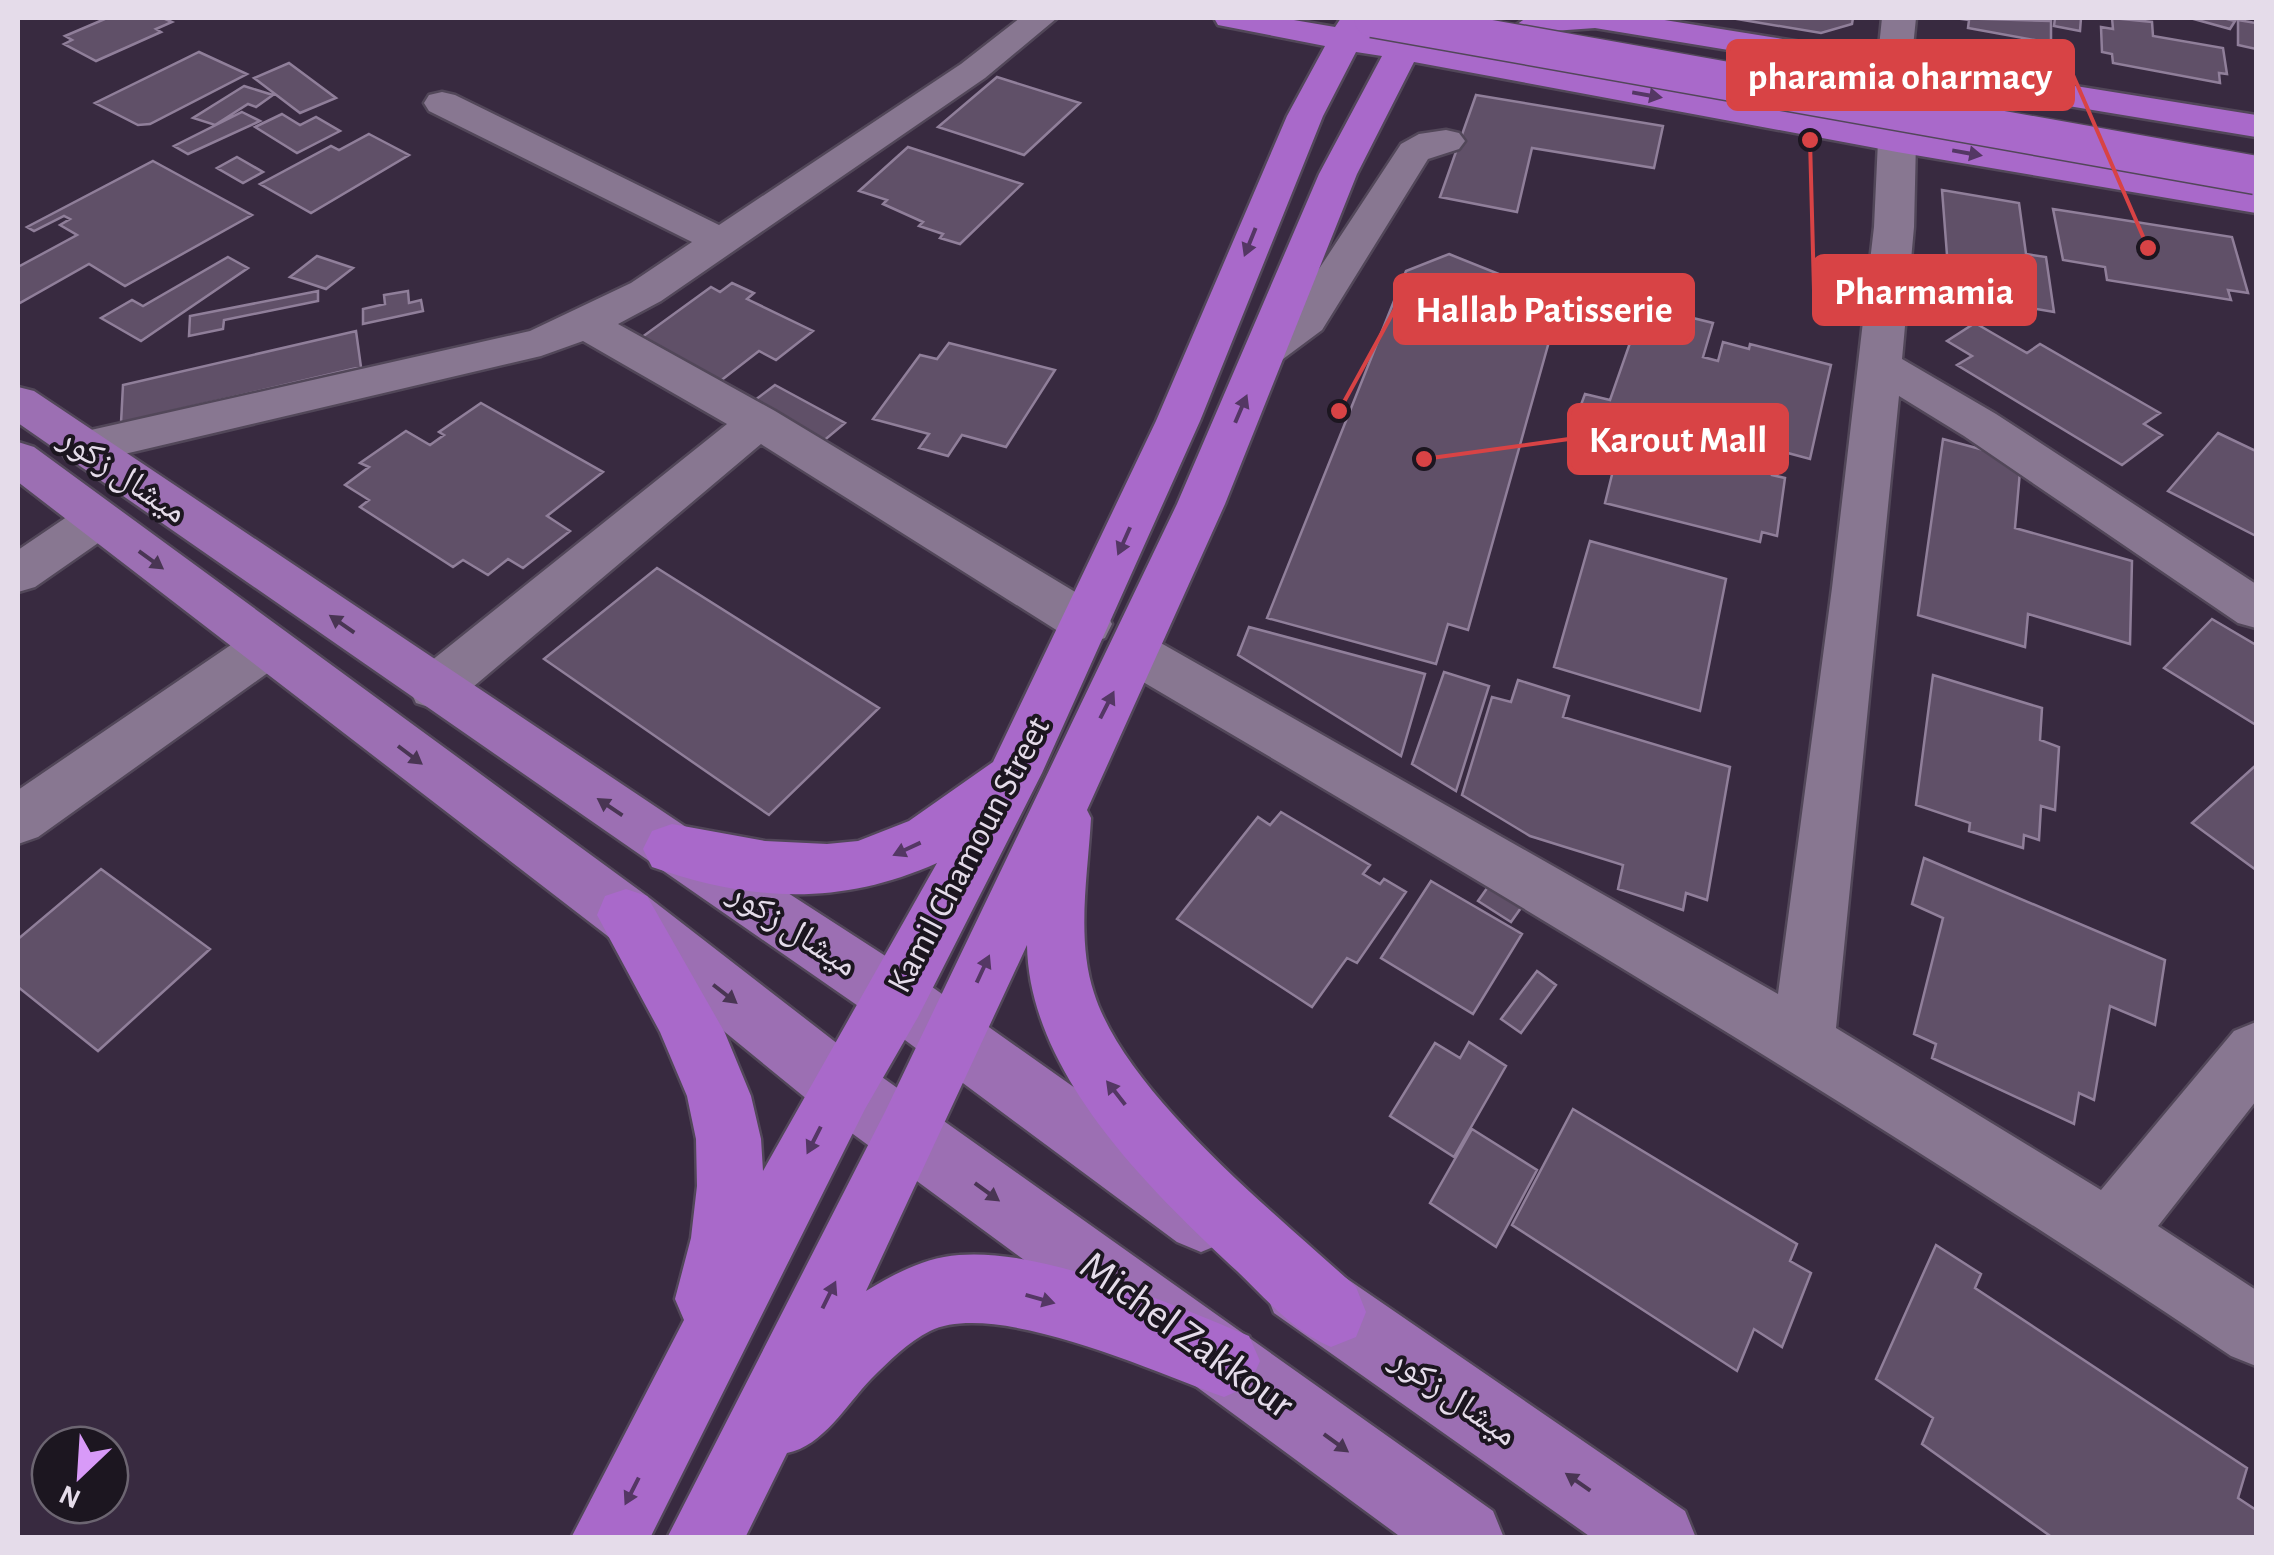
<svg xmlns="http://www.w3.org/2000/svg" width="2274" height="1555" viewBox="0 0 2274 1555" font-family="'Alegreya Sans','Noto Naskh Arabic',sans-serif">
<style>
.building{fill:#605068;stroke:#907f9a;stroke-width:2.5}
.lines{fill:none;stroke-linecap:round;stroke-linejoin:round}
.minor-casing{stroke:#524759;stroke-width:5}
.major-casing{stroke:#524759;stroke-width:5}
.highway-casing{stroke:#524759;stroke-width:5}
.minor{fill:#887791;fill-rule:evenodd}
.major{fill:#9c6fb3;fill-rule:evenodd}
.highway{fill:#a969ca;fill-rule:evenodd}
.highway-bridge-casing{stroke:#524759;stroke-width:41;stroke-linecap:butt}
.highway-bridge{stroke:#a969ca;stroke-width:38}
.oneway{fill:#543764}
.oneway2{fill:#493553}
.labels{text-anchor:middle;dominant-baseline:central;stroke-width:8;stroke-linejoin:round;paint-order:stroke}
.street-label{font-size:35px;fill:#e5dcea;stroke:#1c1620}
.near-street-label{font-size:42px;fill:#e5dcea;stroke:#1c1620}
.leader{fill:none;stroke:#d84345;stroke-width:4}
.callout-dot{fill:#d84345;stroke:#1c1620;stroke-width:4}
.callout{fill:#d84345;stroke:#d84345;stroke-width:4}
.callout-label{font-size:38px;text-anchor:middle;font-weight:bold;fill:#fff}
</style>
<rect width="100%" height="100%" fill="#382a40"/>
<!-- building -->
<path class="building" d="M107,18h56l9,4 -16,7 5,3 -65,29 -32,-17 8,-4 -7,-4z
M1731,18h122l-1,6 -31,9z
M1954,18l97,3v22l-83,-15 1,-8z
M2055,18h26l-1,13 -26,-5z
M2112,18l40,4 1,14 70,12 4,26 -8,-1 1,10 -107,-20 -1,-9 -10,-2 -1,-25 12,2z
M2190,18h33l12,3 -5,8z
M2238,20l18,3v26l-18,-4z
M199,52l48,22 -97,50 -12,1 -43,-22z
M289,63l47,35 -36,15 -46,-35z
M997,77l83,26 -56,52 -86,-28z
M244,86l29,9 -17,12 -8,-3 -33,21 -22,-7z
M1476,95l187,31 -9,42 -122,-20 -15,64 -77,-15z
M242,112l18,9 -72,33 -14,-8z
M282,114l18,11 16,-8 24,14 -43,22 -42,-26z
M369,134l40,21 -98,58 -51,-29 71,-38 8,4z
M908,147l114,37 -62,60 -20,-6 3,-4 -24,-8 4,-4 -40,-18 4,-4 -28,-9z
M237,157l26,15 -20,11 -26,-15z
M153,161l99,54 -127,71 -36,-22 -71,40v-37l59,-32 -17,-10 10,-6 -6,-3 -30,15 -7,-4z
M1942,190l77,13 7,51 20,3 8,55 -104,-18z
M2053,209l179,28 16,56 -20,-3 3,10 -124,-20 -2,-13 -42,-7z
M1449,254l112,45 -93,331 -20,-6 -12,40 -169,-46 139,-347z
M317,256l36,12 -27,21 -36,-12z
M228,257l20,11 -107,73 -40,-23 31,-18 11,6z
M732,283l22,10 -7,6 66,32 -37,29 -17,-9 -40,31 -81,-42 73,-53 9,5z
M318,291v10l-94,19 -1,9 -34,7 1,-20z
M408,291l1,12 12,-3 2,11 -60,13v-15l22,-5 -1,-9z
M1645,300l46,11 -2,6 24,6 -10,34 15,4 5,-19 26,7 1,-5 81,21 -21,94 -41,-11 2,-6 -27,-7 -3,12 -115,-32 -6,18 -45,-12 10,-27 25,6z
M1975,323l52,30 13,-9 120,69 -16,11 18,11 -40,30 -165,-100 15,-9 -25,-15z
M356,331l5,36 -240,56 2,-38z
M949,343l106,27 -49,77 -44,-12 -14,21 -29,-8 10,-14 -56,-15 47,-64 17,4z
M775,385l70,38 -24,20 -70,-40z
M481,403l122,69 -56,44 23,15 -47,37 -15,-9 -20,16 -25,-15 -10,7 -93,-60 9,-7 -24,-15 24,-18 -9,-4 46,-32 24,14 14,-10 -5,-3z
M1623,430l150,37 -1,8 13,3 -8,58 -15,-4 -2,10 -155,-39z
M2218,433l38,18v85l-88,-45z
M1943,439l78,21 -6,68 117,33 -2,83 -102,-30 -3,33 -107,-32z
M1590,541l136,38 -26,132 -146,-44z
M657,568l222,140 -110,107 -225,-156z
M2212,619l44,26v80l-92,-57z
M1249,627l176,47 -24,82 -163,-101z
M1444,672l45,14 -33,105 -44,-27z
M1933,675l109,33 -2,32 19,7 -4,63 -14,-4 -2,34 -15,-5 -1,13 -54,-17 1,-8 -54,-18z
M1518,680l51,16 -6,21 167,50 -23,133 -21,-7 -3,17 -65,-21 5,-24 -93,-29 -68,-41 30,-98 19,5z
M2256,765v105l-64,-47z
M1281,812l89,53 -7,9 17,10 4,-5 22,13 -49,71 -10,-5 -35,49 -135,-88 81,-102 12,8z
M1924,858l241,102 -10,65 -45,-19 -16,94 -15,-7 -5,31 -142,-66 4,-14 -22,-10 29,-116 -31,-14z
M101,869l109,80 -112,102 -80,-64v-48z
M1431,881l91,53 -49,80 -92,-56z
M1490,884l33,21 -12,17 -33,-21z
M1537,971l19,14 -35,48 -20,-14z
M1469,1042l37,24 -52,91 -64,-41 45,-73 25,15z
M1573,1109l224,135 -7,17 21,12 -29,74 -28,-18 -17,42 -225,-146z
M1472,1129l65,41 -41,77 -66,-44z
M1936,1245l45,29 -6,14 272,180 -9,30 18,12v28h-203l-131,-94 11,-26 -57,-39z"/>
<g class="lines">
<defs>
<path id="minor" d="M1020,18h37l-72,60 -324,223 -43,23 157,87 330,199 7,14 -7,14 -18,6 -18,-6 -308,-194 -307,259 -19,6 -19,-6 -7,-15 7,-15 311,-249 -144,-83 -42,15 -459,108 -16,-5 -7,-11 7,-11 16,-5 448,-101 101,-48 61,-41 -263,-131 -5,-8 5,-8 13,-3 13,3 264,130 242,-161z
M1882,18h34l-5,48 -5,7 -12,3 -12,-3 -5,-7z
M1446,130l13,3 6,8 -6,8 -31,10 -106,171 -43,32 -15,4 -15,-4 -6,-10 6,-10 43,-32 109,-166 18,-10z
M1897,130l13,3 6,8 -2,86 -12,132 94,55 260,170v44l-18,-5 -274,-187 -65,-40 -63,632 265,162 133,-159 22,-9v79l-98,125 98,64v76l-25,-10c-363,-244 -738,-468 -1115,-690l-8,-14 8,-14 18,-6 18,6 626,356 54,-406 42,-361 4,-86 6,-8z
M97,503l17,5 7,12 -7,12 -79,55 -17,5v-42l62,-42z
M265,628l18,6 8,14 -8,14 -245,175 -20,7v-54l229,-156z"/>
<path id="major" d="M18,387l16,4 658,440 226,146 307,217 10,24 -10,24 -24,10 -24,-10 -303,-225 -856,-594z
M18,442l16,5 613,449 218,169 628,446 11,27h-102l-583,-429 -214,-175 -587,-452z
M1299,1253l25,10 361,248 11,27h-104l-318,-225 -10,-25 10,-25z"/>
<path id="highway" d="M1214,18h68l53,9 6,-9h32l-7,15 27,5 11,-20h32l-12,25 86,16 -4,-6v-21l20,-14h126l604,97v22l-661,-109 -42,3 -13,6v12l34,22 682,119v23l-359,-61 -483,-90 -57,112 -132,330 -138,306 4,8c-3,56 -15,120 3,175 32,101 183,222 262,294l10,25 -10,25 -25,10c-38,-16 -65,-48 -94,-76 -88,-82 -208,-198 -210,-326l-161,346c28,-17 60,-34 93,-36 83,-7 213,49 290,81l11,25 -11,25 -25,11c-67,-24 -228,-98 -294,-66 -22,11 -42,31 -59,48 -25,26 -48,67 -84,74l-42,85h-78l218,-426 292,-608 142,-330 63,-118 -26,-4 -33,64 -123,305 -158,352 -124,244 -53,92 -215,429h-79l113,-218 -9,-21 16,-61 6,-52 -1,-47 -9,-43 -27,-64 -63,-117 8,-19 21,-7 21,7 78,137 26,63 10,43 2,32 174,-308c-96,43 -186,39 -285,4l-9,-18 9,-18 20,-7 93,17 62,3 31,-3 51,-20 84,-59 163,-341 131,-305 38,-70 -107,-21z"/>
</defs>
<!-- minor casing -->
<use href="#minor" class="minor-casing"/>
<!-- major casing -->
<use href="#major" class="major-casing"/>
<!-- highway casing -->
<use href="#highway" class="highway-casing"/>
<!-- minor -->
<use href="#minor" class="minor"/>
<!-- major -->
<use href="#major" class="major"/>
<!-- highway -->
<use href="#highway" class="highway"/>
<defs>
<path id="highway-bridge" d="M1373,18l883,157"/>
</defs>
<!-- highway-bridge casing -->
<use href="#highway-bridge" class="highway-bridge-casing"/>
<!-- highway-bridge -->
<use href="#highway-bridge" class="highway-bridge"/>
</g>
<!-- one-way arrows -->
<defs><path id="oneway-solid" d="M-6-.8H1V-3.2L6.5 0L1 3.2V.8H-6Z" transform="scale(2.5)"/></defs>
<g class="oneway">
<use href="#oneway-solid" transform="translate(1647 95) rotate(10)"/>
<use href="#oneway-solid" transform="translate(1967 153) rotate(10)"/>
<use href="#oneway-solid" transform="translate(1250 242) rotate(112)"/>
<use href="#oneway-solid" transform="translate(1241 409) rotate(-67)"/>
<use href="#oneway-solid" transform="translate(1124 541) rotate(114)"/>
<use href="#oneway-solid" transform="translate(1107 705) rotate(-63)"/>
<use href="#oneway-solid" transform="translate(907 849) rotate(155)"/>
<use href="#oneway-solid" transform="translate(983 969) rotate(-65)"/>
<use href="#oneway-solid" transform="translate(1116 1093) rotate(-128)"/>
<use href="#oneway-solid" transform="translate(814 1140) rotate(117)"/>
<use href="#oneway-solid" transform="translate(829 1295) rotate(-64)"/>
<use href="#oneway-solid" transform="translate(1040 1299) rotate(16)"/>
<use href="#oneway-solid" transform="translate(632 1491) rotate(117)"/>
</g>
<g class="oneway2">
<use href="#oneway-solid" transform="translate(151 560) rotate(36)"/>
<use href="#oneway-solid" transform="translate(342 624) rotate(-145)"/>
<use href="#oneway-solid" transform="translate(410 755) rotate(37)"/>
<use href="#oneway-solid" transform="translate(610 807) rotate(-146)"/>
<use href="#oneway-solid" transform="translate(725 994) rotate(38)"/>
<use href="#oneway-solid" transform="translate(987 1192) rotate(36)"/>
<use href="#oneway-solid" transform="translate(1336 1443) rotate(36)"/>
<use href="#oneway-solid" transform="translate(1578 1482) rotate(-145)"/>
</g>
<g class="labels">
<!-- street labels -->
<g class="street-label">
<text transform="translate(123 475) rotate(34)">ميشال زكور</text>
<text transform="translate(969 855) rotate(-62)">Kamil Chamoun Street</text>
<text transform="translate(793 929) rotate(33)">ميشال زكور</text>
<text transform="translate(1454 1397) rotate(35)">ميشال زكور</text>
</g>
<!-- near-street labels -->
<g class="near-street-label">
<text transform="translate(1187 1335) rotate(36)">Michel Zakkour</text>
</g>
</g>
<!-- callouts -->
<path class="leader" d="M2148 248L2073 75M1810 140L1814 290M1339 411L1395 309M1424 459L1569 439"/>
<g class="callout-dot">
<circle cx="2148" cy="248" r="10"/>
<circle cx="1810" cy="140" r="10"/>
<circle cx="1339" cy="411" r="10"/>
<circle cx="1424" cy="459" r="10"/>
</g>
<g class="callout">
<rect x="1728" y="41" width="345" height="68" rx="10"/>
<rect x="1814" y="256" width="221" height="68" rx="10"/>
<rect x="1395" y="275" width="298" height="68" rx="10"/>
<rect x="1569" y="405" width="218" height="68" rx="10"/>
</g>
<g class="callout-label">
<text x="1900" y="89">pharamia oharmacy</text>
<text x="1924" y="304">Pharmamia</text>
<text x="1544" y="322">Hallab Patisserie</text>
<text x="1678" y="452">Karout Mall</text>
</g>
<!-- border -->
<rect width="2274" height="1555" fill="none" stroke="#e5dcea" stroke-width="40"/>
<!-- north arrow -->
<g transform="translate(80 1475) rotate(205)"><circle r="48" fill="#1c1620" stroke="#6c6571" stroke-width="2.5"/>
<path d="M0-8L18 38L0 25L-18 38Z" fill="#d89af8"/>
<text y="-15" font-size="28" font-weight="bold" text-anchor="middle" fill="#e5dcea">N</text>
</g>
</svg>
